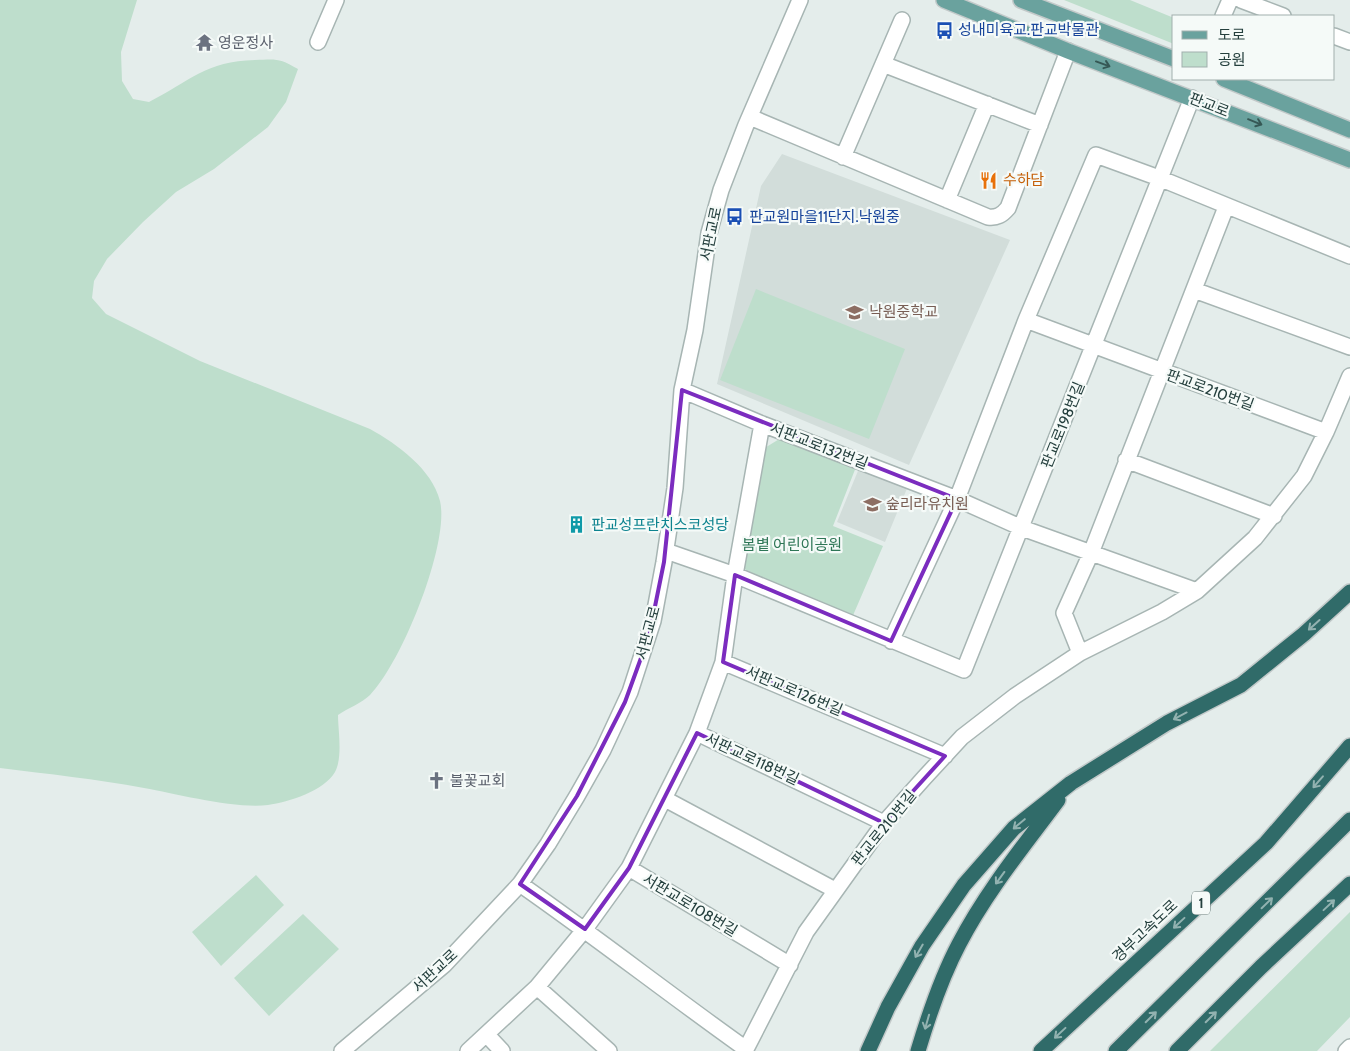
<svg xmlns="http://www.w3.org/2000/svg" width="1350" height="1051" viewBox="0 0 1350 1051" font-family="Cabin,'Noto Sans KR',sans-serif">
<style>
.built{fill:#d2ddda}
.green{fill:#bedecc}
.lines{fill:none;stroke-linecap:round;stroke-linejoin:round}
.minor-casing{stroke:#a7b5b3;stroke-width:18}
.major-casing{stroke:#c2c9c9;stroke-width:18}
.highway-casing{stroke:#c2c9c9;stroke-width:18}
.minor{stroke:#fff;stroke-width:15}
.major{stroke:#6aa29e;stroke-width:15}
.highway{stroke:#306b69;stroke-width:15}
.oneway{stroke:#365855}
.oneway2{stroke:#92b2b0}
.marked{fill:none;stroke:#7b2cbf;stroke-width:4;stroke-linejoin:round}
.labels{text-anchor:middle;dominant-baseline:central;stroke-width:4.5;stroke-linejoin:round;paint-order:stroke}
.shield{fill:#f5faf8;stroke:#637775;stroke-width:1}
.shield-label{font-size:14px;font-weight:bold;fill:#243f3d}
.transit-label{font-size:15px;fill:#164399;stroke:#f5faf8;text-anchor:start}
.worship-label{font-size:15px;fill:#5b616d;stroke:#f5faf8;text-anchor:start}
.street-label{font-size:15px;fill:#243f3d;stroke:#f5faf8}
.food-label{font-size:15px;fill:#c56008;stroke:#f5faf8;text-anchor:start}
.education-label{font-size:15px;fill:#785e54;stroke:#f5faf8;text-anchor:start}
.culture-label{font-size:15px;fill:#0d838f;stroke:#f5faf8;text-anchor:start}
.park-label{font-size:15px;fill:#2e7656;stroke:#f5faf8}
</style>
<rect width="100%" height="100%" fill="#e4edeb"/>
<!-- built -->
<path class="built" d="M782,154l228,86 -101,225 -192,-81 44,-198z
M860,466l48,20 -23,56 -48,-20z"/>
<!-- green -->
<path class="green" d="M0,0h137l-16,52 1,29 11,18 16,3c41,-21 57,-41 106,-42 22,-1 24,-2 43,9l-12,33 -18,25 -54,42 -38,23 -33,30 -36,37 -13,22 -2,17 14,16 94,47 170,68c27,15 62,40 70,72 10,43 -39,163 -70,194 -8,8 -22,13 -32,20 0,15 5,42 -3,57 -11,19 -46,30 -67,33 -33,4 -91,-11 -124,-17 -48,-9 -96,-14 -144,-20z
M1064,0h66l44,18v26z
M756,289l149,60 -36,90 -149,-59z
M781,438l75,29 -23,59 50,20 -32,74 -97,-42 -11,-11 20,-118z
M256,875l28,30 -63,61 -29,-34z
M1350,912v105l-33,34h-107z
M303,914l36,35 -70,67 -35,-38z"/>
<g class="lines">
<defs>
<path id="minor" d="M1241,0l42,16
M1223,16l7,-16
M1334,36l16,6
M318,42l18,-42
M883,64l157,61
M750,117l238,100c9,1 14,-2 20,-9l60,-157
M843,157l59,-137
M947,200l40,-96
M1194,290l156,57
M1026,320l300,112
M682,390l80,34 195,75 65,29 175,63
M1126,460l148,56
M666,551l69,24 229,95 228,-572
M891,641l66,-142 69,-179 70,-165 63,23 191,78
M1080,653l-16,-40 27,-60 135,-346
M723,662l222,94
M697,733l187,90
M665,799l170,91
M629,868l161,97
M520,884c76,53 150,111 226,165
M537,987l72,64
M487,1035l15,16
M342,1051l102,-86 76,-81 28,-40 29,-48 26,-46 27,-58 23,-71 11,-59 11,-74 7,-98 13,-60 14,-97 12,-43 25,-65 54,-125
M468,1051l69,-64 48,-58 44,-61 68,-135 26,-71 12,-87 27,-151
M745,1051l61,-119 78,-109 40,-45 38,-41 53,-41 65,-43 82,-41 35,-21 58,-53 49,-62 22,-44 24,-56
M1346,1051l4,-4"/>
<path id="major" d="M944,0l124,51 282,109
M1021,0l153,59
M1224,79l126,51"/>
<path id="highway" d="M868,1051l20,-44 34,-61 42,-61 50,-57 57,-45 96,-60 74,-38 63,-51 46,-42
M918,1051c11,-37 23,-73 41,-107 27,-52 64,-97 99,-144
M1041,1051l225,-208 84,-97
M1116,1051l234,-231
M1177,1051l84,-84 89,-83"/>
</defs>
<!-- minor casing -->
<use href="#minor" class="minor-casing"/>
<!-- major casing -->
<use href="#major" class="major-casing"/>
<!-- highway casing -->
<use href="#highway" class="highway-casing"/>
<!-- minor -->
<use href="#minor" class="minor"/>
<!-- major -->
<use href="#major" class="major"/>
<!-- highway -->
<use href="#highway" class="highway"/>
</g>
<!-- one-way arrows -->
<defs><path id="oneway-shaft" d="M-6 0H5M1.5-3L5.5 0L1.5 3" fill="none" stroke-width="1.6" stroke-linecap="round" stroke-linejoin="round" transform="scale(1.25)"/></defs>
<g class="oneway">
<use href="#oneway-shaft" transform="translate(1103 64) rotate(20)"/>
<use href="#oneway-shaft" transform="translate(1255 122) rotate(22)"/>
</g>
<g class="oneway2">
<use href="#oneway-shaft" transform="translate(1314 625) rotate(138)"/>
<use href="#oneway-shaft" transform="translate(1180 716) rotate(152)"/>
<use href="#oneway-shaft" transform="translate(1318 782) rotate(131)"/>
<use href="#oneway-shaft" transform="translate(1019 824) rotate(140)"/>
<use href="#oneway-shaft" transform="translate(1000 878) rotate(126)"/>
<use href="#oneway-shaft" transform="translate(1267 903) rotate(-44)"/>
<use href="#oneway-shaft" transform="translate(1329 905) rotate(-43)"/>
<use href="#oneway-shaft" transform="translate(1179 923) rotate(137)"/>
<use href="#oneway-shaft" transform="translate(919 951) rotate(120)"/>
<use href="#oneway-shaft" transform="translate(1151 1017) rotate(-45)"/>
<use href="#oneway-shaft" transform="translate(1211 1017) rotate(-45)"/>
<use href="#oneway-shaft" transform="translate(927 1022) rotate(106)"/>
<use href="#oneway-shaft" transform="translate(1060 1033) rotate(137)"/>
</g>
<!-- marked area -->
<path class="marked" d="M682,390l275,109 -66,142 -156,-66 -12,87 222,94 -61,67 -187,-90 -68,135 -44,61 -65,-45 57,-88 48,-94 24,-66 15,-74z"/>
<!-- icons -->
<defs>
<symbol id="bus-bare" viewBox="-9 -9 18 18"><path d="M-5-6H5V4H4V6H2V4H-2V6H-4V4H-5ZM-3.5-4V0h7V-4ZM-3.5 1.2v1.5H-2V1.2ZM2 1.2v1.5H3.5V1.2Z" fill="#1a4fb4" stroke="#f5faf8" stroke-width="2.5" paint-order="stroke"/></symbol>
<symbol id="temple-bare" viewBox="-9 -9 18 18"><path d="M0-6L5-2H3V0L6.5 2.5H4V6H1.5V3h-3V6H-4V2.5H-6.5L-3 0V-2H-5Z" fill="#6b7280" stroke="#f5faf8" stroke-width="2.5" paint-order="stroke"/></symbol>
<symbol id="restaurant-bare" viewBox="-9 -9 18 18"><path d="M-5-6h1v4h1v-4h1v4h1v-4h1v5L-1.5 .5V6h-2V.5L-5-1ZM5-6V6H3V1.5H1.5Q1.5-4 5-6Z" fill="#e8710a" stroke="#f5faf8" stroke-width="2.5" paint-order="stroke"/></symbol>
<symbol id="school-bare" viewBox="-9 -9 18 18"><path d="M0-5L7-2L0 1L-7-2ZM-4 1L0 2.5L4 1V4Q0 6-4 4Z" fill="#8d6e63" stroke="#f5faf8" stroke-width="2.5" paint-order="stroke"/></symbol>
<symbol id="building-bare" viewBox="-9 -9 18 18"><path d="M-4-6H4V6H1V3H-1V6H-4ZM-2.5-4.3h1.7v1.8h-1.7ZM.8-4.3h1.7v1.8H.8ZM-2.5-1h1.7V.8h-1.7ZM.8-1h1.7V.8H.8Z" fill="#0f9aa8" stroke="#f5faf8" stroke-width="2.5" paint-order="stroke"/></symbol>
<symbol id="church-bare" viewBox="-9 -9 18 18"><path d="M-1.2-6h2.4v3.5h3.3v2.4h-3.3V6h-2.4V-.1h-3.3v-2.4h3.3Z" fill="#6b7280" stroke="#f5faf8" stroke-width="2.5" paint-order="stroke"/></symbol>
</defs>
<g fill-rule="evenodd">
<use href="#bus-bare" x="932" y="18" width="25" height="25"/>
<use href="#temple-bare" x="192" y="30" width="25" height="25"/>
<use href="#restaurant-bare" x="976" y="168" width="25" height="25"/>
<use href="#bus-bare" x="722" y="204" width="25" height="25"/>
<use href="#school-bare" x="842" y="300" width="25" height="25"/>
<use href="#school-bare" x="860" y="492" width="25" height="25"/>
<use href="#building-bare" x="564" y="512" width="25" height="25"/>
<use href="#church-bare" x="424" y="768" width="25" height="25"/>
</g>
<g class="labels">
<!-- shield labels -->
<rect class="shield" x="1192" y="891.5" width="18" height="23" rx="4"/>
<g class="shield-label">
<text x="1201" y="903">1</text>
</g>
<!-- transit labels -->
<g class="transit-label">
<text x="958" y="30">성내미육교.판교박물관</text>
<text x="749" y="217">판교원마을11단지.낙원중</text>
</g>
<!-- worship labels -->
<g class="worship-label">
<text x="218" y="43">영운정사</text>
<text x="450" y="781">불꽃교회</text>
</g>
<!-- street labels -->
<g class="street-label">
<text transform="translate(1209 105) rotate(21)">판교로</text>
<text transform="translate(711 234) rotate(-78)">서판교로</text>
<text transform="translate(1210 390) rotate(20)">판교로210번길</text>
<text transform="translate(1063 425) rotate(-68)">판교로198번길</text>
<text transform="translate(819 446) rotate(21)">서판교로132번길</text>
<text transform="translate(648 633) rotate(-75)">서판교로</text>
<text transform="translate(794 691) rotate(23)">서판교로126번길</text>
<text transform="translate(752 759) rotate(25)">서판교로118번길</text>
<text transform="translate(884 828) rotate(-51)">판교로210번길</text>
<text transform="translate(690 905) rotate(31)">서판교로108번길</text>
<text transform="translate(1145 931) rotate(-43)">경부고속도로</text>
<text transform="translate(435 971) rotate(-43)">서판교로</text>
</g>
<!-- food labels -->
<g class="food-label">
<text x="1003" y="180">수하담</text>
</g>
<!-- education labels -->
<g class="education-label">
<text x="869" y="312">낙원중학교</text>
<text x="886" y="504">숲리라유치원</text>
</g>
<!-- culture labels -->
<g class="culture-label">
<text x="591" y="525">판교성프란치스코성당</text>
</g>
<!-- park labels -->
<g class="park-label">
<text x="792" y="545">봄볕 어린이공원</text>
</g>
</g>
<!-- legend -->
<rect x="1172" y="15" width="162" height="65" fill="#f5faf8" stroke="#a1afad"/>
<rect x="1182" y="31" width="25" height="8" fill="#6aa29e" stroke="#a1afad"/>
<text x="1218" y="40" font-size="15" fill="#243f3d">도로</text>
<rect x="1182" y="52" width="25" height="15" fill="#bedecc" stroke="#a1afad"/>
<text x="1218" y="65" font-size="15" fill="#243f3d">공원</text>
</svg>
